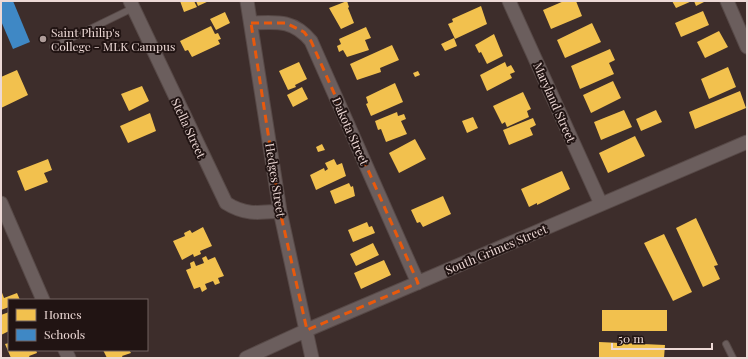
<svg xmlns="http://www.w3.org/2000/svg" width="748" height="359" viewBox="0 0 748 359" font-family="'Playfair Display',serif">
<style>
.homes{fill:#f2c14e}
.schools{fill:#3f88c5}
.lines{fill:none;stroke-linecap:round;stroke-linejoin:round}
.lane-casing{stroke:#574947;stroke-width:8}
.street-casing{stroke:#574947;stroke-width:15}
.lane{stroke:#6b5e5d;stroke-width:6}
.street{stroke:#6b5e5d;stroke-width:13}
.marked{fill:none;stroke:#e8590c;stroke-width:3;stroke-dasharray:8 5;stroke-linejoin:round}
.poi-dot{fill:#af9d9a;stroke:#211413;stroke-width:1.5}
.labels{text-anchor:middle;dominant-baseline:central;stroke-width:4;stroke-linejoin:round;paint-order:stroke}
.poi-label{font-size:12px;fill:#edd9d6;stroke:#211413;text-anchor:start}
.street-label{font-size:12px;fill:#edd9d6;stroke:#211413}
</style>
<rect width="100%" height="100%" fill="#3d2d2b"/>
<!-- homes -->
<path class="homes" d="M180,1h14l3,6 -13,5z
M196,1h13l-11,5z
M347,1l2,6 -1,1 6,15 -13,6 -12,-21z
M564,1h12l6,15 -31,13 -8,-19z
M672,1h20l-16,7z
M694,1h10v1l-8,4z
M481,6l6,18 -32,15 -7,-15 5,-2 -1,-3z
M703,11l6,14 -28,12 -6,-14z
M225,12l5,11 -14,7 -6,-11z
M592,23l9,19 -36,16 -8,-18z
M211,26l4,8 3,-1 3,6 -3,1 2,4 -28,13 -4,-7 -3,1 -5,-10z
M366,27l5,11 -6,2 4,10 -22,7 -4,-7 -4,2 -2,-6 4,-2 -2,-5z
M719,31l9,16 -23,11 -8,-16z
M494,34l9,22 -16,8 -6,-12 -2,1 -4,-8z
M454,38l3,8 -12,5 -4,-7z
M392,45l7,15 -19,8 1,4 -24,8 -7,-16z
M610,49l5,11 -6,3 5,11 -34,15 -9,-23z
M299,62l8,17 -12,6 1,2 -8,3 -9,-19z
M505,62l2,5 4,-2 4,7 -5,2 2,4 -25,13 -7,-16z
M728,67l8,20 -27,12 -8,-20z
M17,70l11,25 -27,13v-31z
M418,71l2,4 -5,2 -2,-4z
M613,81l8,17 -30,15 -8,-18z
M395,83l8,19 -32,14 -5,-12 2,-1 -2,-6z
M142,86l7,15 -20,10 -8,-17z
M302,87l6,12 -15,8 -6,-12z
M740,91l6,17 -51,21 -6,-17z
M523,92l8,17 -4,2 2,6 -22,10 -2,-5 -3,2 -9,-18z
M624,110l8,17 -31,13 -7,-18z
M656,110l6,12 -21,9 -5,-12z
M397,112l1,4 6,-2 2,5 -5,2 6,13 -21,8 -5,-13 -3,1 -3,-9z
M150,113l6,18 -28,12 -8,-17z
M473,117l5,11 -11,5 -5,-12z
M533,118l3,7 -6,3 3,7 -24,10 -6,-15z
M635,136l10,20 -37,17 -9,-20z
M415,139l11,20 -27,14 -10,-20z
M322,144l3,6 -7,2 -2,-5z
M48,159l4,11 -8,3 4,9 -23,9 -8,-20z
M334,159l3,6 5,-2 4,13 -30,14 -6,-15 14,-7 1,3 3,-2 -3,-6z
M562,171l8,18 -33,16v-2l-8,4 -8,-18z
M349,183l2,4 2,-1 2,10 -20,8 -5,-13z
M443,196l8,18 -28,13 -3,-5 -3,1 -6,-13z
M696,218l22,47 -4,1 6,13 -17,8 -27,-59z
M367,222l2,5 3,-1 3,7 -22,9 -5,-12z
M203,227l9,19 -12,5 1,3 -7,3 -1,-3 -11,6 -9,-19 12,-5 -1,-3 6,-3 2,3z
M664,234l28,58 -19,9 -29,-58z
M373,243l6,12 -23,11 -6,-12z
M206,256l2,4 7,-3 9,19 -6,2 2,5 -5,2 -2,-4 -8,3 2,5 -5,3 -2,-5 -6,2 -8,-19 5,-2 -1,-5 4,-2 2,5 8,-3 -2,-5z
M384,260l7,15 -30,14 -7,-16z
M1,290l3,8 13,-5 3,7h-11v7l-8,3z
M602,310h65v21h-65z
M9,312v19l-8,4v-20z
M599,342l66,3 -1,13h-65z
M9,343v7h27l1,3 -8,3 1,2h-19l-6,-14z
M103,350h26l2,3 -9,3 1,2h-16z"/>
<!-- schools -->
<path class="schools" d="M1,1h12l17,41 -17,7 -12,-28z"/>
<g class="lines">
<defs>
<path id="lane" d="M53,47l80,-39
M726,344l7,14"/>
<path id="street" d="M130,1l96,202c19,12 32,10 54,8
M247,1l33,210 32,147
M509,1l92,203
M727,1l20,46
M251,23c25,-1 42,-4 60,18l107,242
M1,203l42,97
M65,350l4,8
M246,358l61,-28 440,-188"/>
</defs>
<!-- lane casing -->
<use href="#lane" class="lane-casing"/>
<!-- street casing -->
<use href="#street" class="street-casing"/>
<!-- lane -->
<use href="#lane" class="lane"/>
<!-- street -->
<use href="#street" class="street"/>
</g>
<!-- marked area -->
<path class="marked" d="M251,23h35l18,9 7,9 107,242 -111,47 -27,-119z"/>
<!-- markers -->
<circle class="poi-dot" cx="43" cy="39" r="4"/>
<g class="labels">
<!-- poi labels -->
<g class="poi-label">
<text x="51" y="32">Saint Philip's<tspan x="51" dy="14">College - MLK Campus</tspan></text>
</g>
<!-- street labels -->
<g class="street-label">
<text transform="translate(555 102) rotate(66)">Maryland Street</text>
<text transform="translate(189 128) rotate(65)">Stella Street</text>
<text transform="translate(351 131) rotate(66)">Dakota Street</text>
<text transform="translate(276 180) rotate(81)">Hedges Street</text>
<text transform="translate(496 249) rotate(-23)">South Grimes Street</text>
</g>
</g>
<!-- border -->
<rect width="748" height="359" fill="none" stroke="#edd9d6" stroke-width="4"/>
<!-- legend -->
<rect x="8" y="299" width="140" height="52" fill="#211413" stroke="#736361"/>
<rect x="16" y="309" width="20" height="12" fill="#f2c14e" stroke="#736361"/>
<text x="44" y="319" font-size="12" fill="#edd9d6">Homes</text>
<rect x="16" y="329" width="20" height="12" fill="#3f88c5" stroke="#736361"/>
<text x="44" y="339" font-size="12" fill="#edd9d6">Schools</text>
<!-- scale -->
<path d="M612 343v6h100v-6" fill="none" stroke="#edd9d6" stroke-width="2"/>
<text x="618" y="343" font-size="12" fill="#edd9d6" stroke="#211413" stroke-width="3" paint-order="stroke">50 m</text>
</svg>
